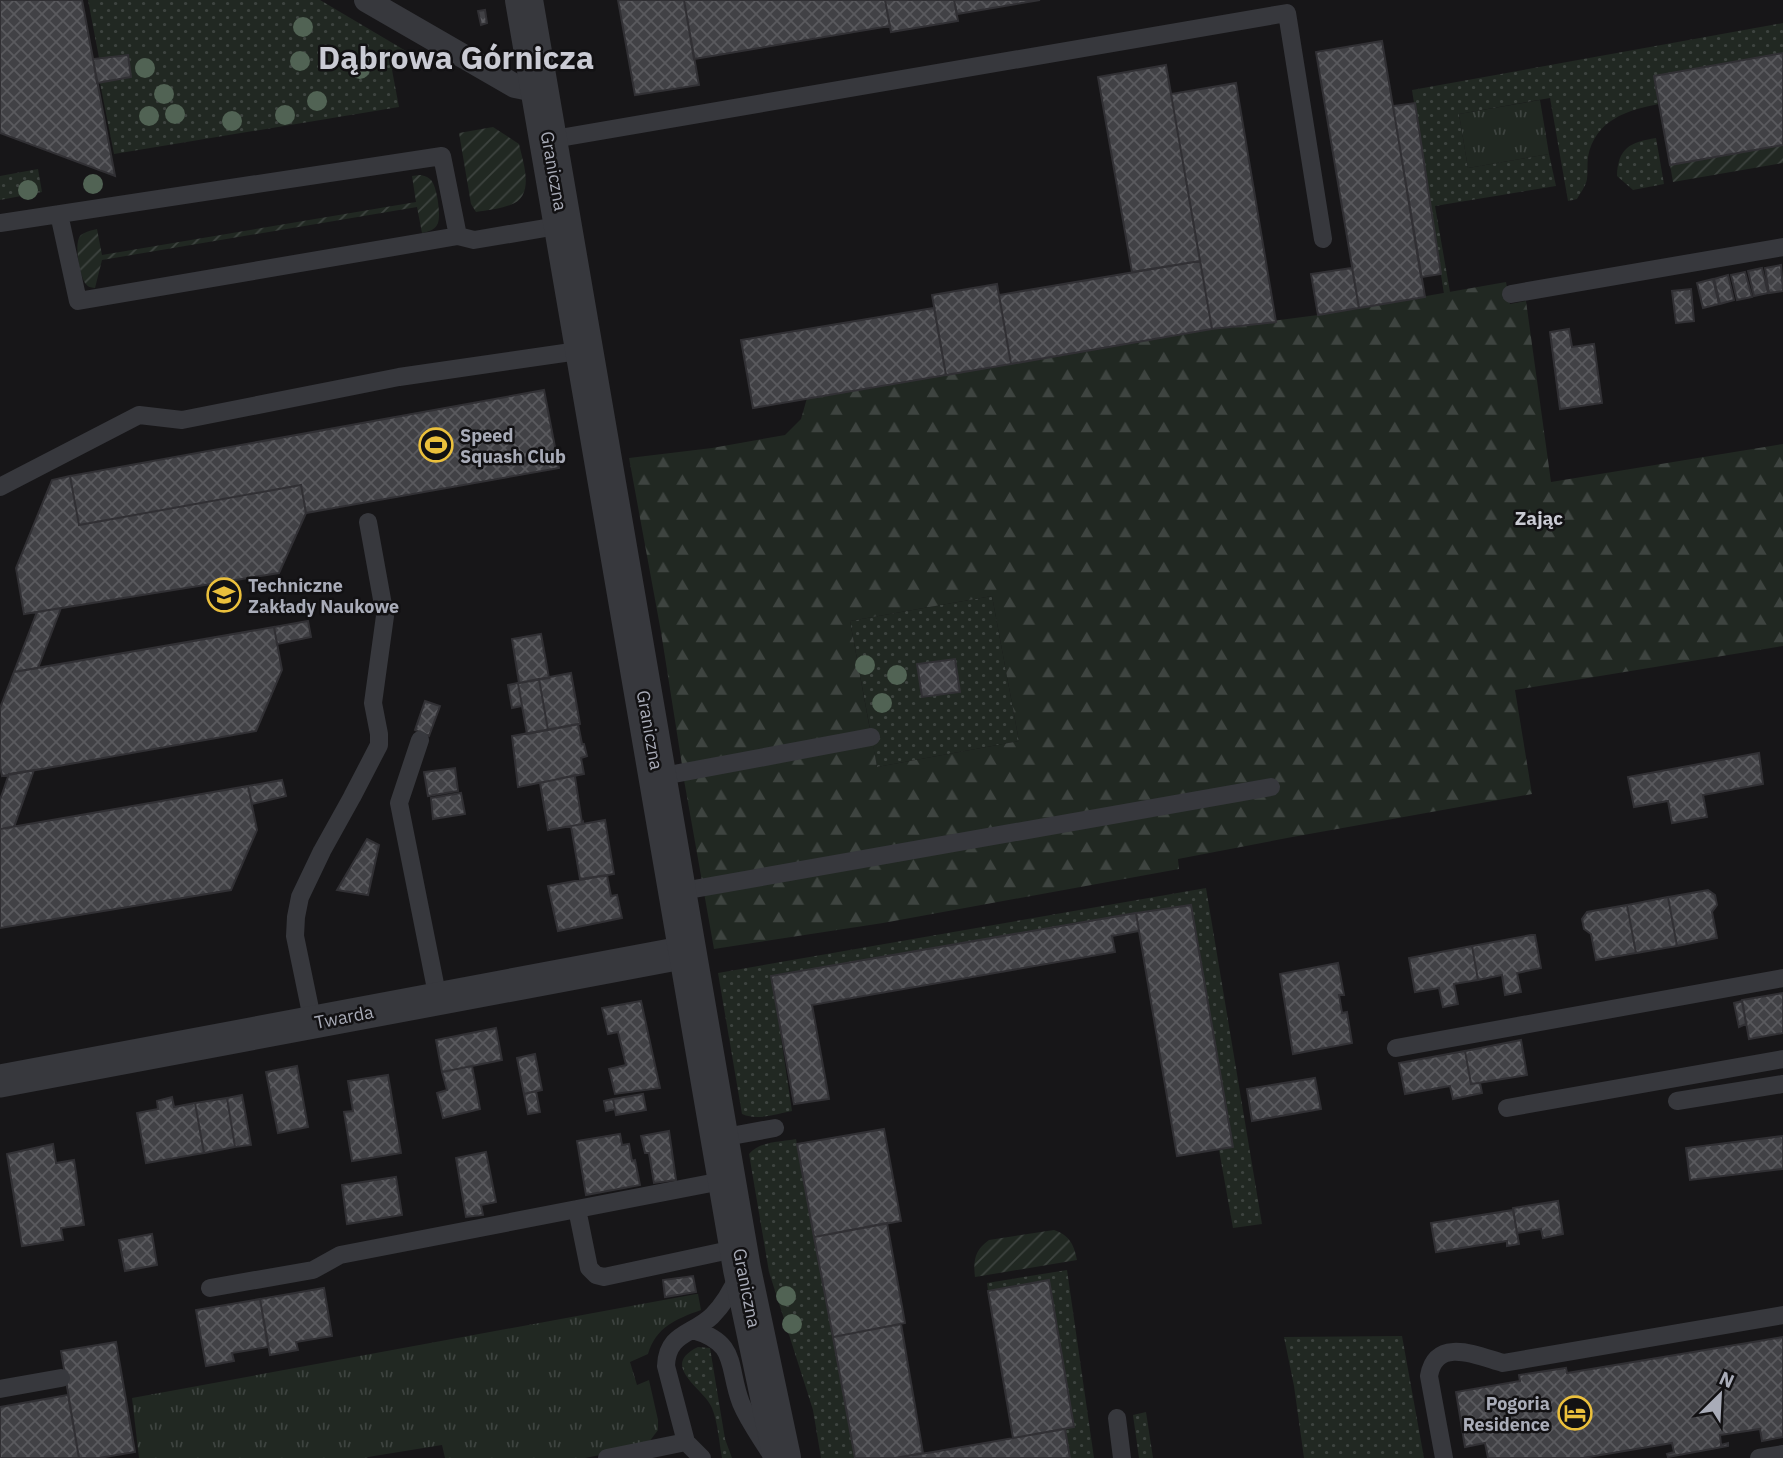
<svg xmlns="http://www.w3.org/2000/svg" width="1783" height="1458" viewBox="0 0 1783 1458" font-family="'IBM Plex Sans',sans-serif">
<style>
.grass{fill:url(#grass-dots);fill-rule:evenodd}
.forest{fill:url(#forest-firs)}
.park{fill:url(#park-tufts)}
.garden{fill:url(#garden-furrows)}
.building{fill:url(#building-cross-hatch);stroke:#313034;stroke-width:2}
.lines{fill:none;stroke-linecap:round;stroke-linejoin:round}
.service{stroke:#37383d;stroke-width:18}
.pedestrian{stroke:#37383d;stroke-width:24}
.minor{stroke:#37383d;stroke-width:33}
.tertiary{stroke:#37383d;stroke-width:38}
.tree{fill:#516354}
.labels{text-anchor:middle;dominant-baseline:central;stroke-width:5;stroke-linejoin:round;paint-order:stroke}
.street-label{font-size:18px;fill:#a9acb8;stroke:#121113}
.poi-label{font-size:18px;font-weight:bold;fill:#a9acb8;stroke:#121113;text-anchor:start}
.neighbourhood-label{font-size:19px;font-weight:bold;fill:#cacbd4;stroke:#121113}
.town-label{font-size:32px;font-weight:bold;fill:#cacbd4;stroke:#121113}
</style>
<defs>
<pattern id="grass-dots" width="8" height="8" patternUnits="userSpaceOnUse" patternTransform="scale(1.75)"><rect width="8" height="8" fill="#212822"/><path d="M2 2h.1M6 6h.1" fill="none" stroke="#3e4440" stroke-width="1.8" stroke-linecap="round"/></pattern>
<pattern id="forest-firs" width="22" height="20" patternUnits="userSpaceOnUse" patternTransform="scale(1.75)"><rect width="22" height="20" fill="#212822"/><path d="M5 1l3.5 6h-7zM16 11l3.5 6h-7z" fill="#3e4440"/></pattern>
<pattern id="park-tufts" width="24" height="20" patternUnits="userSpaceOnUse" patternTransform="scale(1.75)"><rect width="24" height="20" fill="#212822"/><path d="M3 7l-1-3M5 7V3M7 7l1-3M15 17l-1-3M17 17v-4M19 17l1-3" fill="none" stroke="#3e4440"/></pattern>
<pattern id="garden-furrows" width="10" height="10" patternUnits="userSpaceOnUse" patternTransform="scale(1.75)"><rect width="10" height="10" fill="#212822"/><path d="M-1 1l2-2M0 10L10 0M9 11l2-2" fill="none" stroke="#3e4440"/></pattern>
<pattern id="building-cross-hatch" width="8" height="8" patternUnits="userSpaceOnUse" patternTransform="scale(1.75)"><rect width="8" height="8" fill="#414145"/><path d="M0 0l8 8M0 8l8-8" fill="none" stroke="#5a5a5e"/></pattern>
</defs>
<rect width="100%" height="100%" fill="#171618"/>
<!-- grass -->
<path class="grass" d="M88,0h232l86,51 -14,19 7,37 -285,47 -14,-71 31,-6 -3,-21 -29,2z
M1783,23v30l-129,23 5,28c-32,6 -64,16 -71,53 -1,7 0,15 -1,22 -1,7 -7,14 -10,20l-9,2 -18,-103 -91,16 9,54 81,-14 7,32 -121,20 15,86 -6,2 -32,-204z
M1656,138l8,46 -31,6 -16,-14c1,-28 13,-34 39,-38z
M38,169l4,23 -42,8v-24z
M992,596l27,145 -142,26 -27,-146zM954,659l6,33 -38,5 -4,-33z
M1206,888l56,336 -29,4 -14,-78 13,-3 -42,-242 -418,72 20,134c-16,3 -34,10 -50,3l-24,-141z
M796,1139l59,319h-34l-8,-48 -44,-138 -20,-118c11,-13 32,-12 47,-15z
M1067,1270l27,188h-24l-5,-29 9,-2 -25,-146 -61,10 -1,-8z
M1402,1336l22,122h-120l-10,-72 -10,-49z
M698,1347l12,1 15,91 7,19h-10c-3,-16 -4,-35 -10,-50 -7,-19 -54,-42 -14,-61z
M1146,1412l7,46h-14l-6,-43z"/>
<!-- forest -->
<path class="forest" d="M1506,282l4,22 16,-3 25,181 232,-38v202l-268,44 17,104 -245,44 -109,21 1,10 -296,54 -169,26 -30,-169 189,-36 4,23 142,-26 -27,-145 -142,25 20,109 -188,35 -21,-133 -32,-174 83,-10 73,-13 16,-16 6,-21 405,-69 106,-14z"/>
<!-- park -->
<path class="park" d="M1540,100l9,54 -81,14 -9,-54z
M696,1294h2l3,16c-25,9 -45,17 -53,44l-18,8 7,23 12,-5 9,40v10l-12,16 -61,12h-140l-3,-13 -74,12 -1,1h-228l-7,-60z"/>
<!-- garden -->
<path class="garden" d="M493,127l26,17c4,18 17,53 -9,61 -10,4 -23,5 -34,7l-5,-8 -12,-71z
M1783,145v18l-110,19 -3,-17z
M420,175c5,1 7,1 11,5 6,6 11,38 6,45 -3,5 -9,7 -15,8l-5,-26 -315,53 -7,28c-5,-1 -6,0 -10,-5 -5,-7 -12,-41 -4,-48 4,-3 11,-5 16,-6l5,26 314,-53 -4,-26z
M1054,1230c15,5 20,14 23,30l-102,17c-2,-17 0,-27 14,-37z"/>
<!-- building -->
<path class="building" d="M0,0h82l33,176 -115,-43z
M618,0h66l15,85 -64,10z
M684,0h201l5,26 -196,33z
M885,0h69l4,21 -67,11z
M954,0h86l-83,14z
M485,10l2,13 -6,2 -3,-14z
M1382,41l43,256 -66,11 -43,-256z
M1783,53v92l-113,20 -16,-89z
M128,55l3,22 -34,6 -4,-24z
M1166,65l34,196 -68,11 -34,-195z
M1236,83l40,239 -64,7 -41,-235z
M1415,103l26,171 -20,3 -28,-171z
M1200,261l12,68 -201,35 -12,-69z
M1781,265l2,26 -14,2 -4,-25z
M1352,268l7,40 -41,7 -7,-41z
M1762,268l6,25 -14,3 -6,-25z
M1745,272l7,25 -15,3 -6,-25z
M1728,275l6,25 -14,4 -6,-25z
M1713,279l6,25 -16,4 -6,-25z
M997,284l14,80 -65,11 -14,-80z
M1691,289l3,32 -18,2 -4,-32z
M934,308l12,67 -193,33 -12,-68z
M1569,329l3,18 22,-3 8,59 -42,6 -10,-77z
M544,390l15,78 -253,45 -5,-28 -222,40 -9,-49z
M70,476l9,49 222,-40 5,28 -27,60 -255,41 -8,-46 36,-88z
M61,608l-23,60 -24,4 23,-60z
M308,621l3,16 -34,7 -3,-17z
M274,627l8,43 -26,61 -254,45 -2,-10v-58l14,-36z
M541,634l8,44 -30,5 -7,-44z
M955,659l5,33 -38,5 -5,-33z
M571,673l9,51 -32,6 -9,-51z
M539,679l9,51 -21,4 -9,-51z
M518,683l4,23 -10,2 -4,-23z
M425,701l15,5 -11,30 -14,-6z
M578,724l4,20h2l3,12 -6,2 3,16 -66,13 -6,-51z
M1759,753l4,31 -60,11 4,22 -35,6 -4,-22 -34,6 -6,-30z
M455,768l3,23 -30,5 -4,-24z
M34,770l-20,57 -14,2v-29l9,-26z
M576,775l-1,2 7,46 1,-1v2l-35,6 -8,-47z
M282,780l4,16 -34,8 -4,-18z
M248,786l9,44 -26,60 -231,38v-99z
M461,793l4,21 -32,5 -2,-21z
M605,820l9,54 -34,5 -9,-53z
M367,839l12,6 -11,50 -31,-5z
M607,875l4,21 6,-1 5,23 -64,13 -10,-45z
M1708,890l7,5 2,10 -5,7 5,26 -40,8 -9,-49z
M1668,897l9,49 -41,7 -9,-48z
M1191,905l42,242 -56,9 -41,-243z
M1627,905l9,48 -40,7 -5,-26 -7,-5 -2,-10 5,-7z
M1136,913l3,18 -27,5 3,16 -303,53 17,94 -35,5 -23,-128z
M1531,935h4l6,33 -24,5 4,19 -16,3 -3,-20 -24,5 -6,-34z
M1472,946l6,34 -24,4 4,20 -15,3 -4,-19 -24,4 -6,-34z
M1338,963l6,32h-5l3,18 5,-1 5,31 -59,11 -13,-80z
M1783,993v40l-34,6 -7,-39z
M641,1001l19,87 -45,6 -6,-25 17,-4 -8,-33 -10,2 -6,-26z
M1742,1001l4,23 -7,3 -5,-24z
M496,1028l6,32 -60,12 -6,-32z
M1521,1040l6,35 -56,9 -6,-33z
M1465,1051l6,33 9,-1 2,10 -29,6 -3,-13 -45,8 -6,-31z
M535,1054l7,36 -18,4 -7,-36z
M297,1066l11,61 -30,6 -12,-61z
M472,1066l8,43 -37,9 -6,-25 10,-3 -5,-18z
M388,1075l13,78 -49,8 -8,-49 9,-1 -5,-30z
M1315,1078l6,31 -69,12 -5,-32z
M536,1091l4,21 -12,2 -4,-20z
M643,1094l3,16 -30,5 -3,-16z
M242,1095l9,50 -16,2 -8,-49z
M172,1097l2,10 21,-4 9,50 -58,10 -9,-50 21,-4 -1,-8z
M227,1098l8,49 -31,6 -9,-50z
M613,1099l2,10 -9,2 -2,-10z
M884,1129l17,92 -87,16 -17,-93z
M669,1131l7,49 -22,3 -5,-30h-4l-4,-17z
M620,1134l2,11 7,-1 3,17 3,-1 5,25 -54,10 -9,-54z
M1783,1136v33l-93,11 -4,-32z
M53,1144l3,19 18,-3 10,65 -23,3 2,12 -41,6 -15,-92z
M486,1152l10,50 -15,3 2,10 -17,2 -10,-59z
M396,1177l6,38 -55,9 -5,-39z
M1558,1201l5,33 -20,4 -2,-9 -24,4 -4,-25z
M1513,1210l6,34 -12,2v-5l-71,11 -5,-29z
M887,1223l18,100 -72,14 -19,-100z
M152,1234l5,31 -32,6 -6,-31z
M693,1276l3,16 -31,5 -2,-17z
M1049,1280l25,147 -61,11 -25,-147z
M324,1288l8,48 -36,6 2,8 -28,5 -10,-56z
M260,1299l8,48 -36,6 2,8 -28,5 -10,-56z
M901,1324l22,129 -28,5h-40l-22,-121z
M1783,1337v100l-21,4 -2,-12 -40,6 1,10 7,-2v3l-60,11 -1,-3 7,-2 -2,-9 -89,15h-95l-3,-15 -20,4 -9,-55 64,-11 -1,-6 47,-7 1,5z
M116,1342l19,110 -36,6h-20l-18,-107z
M68,1395l11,63h-79v-51z
M1065,1429l5,29h-175l38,-6z"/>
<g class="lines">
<!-- service -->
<path class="service" d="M548,140l739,-127 36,226
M59,214l19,87 380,-65 16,4 89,-15
M0,223l442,-67 16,80
M1511,294l272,-47
M0,487l139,-72 43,5 217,-43 186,-27
M420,740l-21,63 39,196
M658,777l213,-40
M677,892l594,-105
M313,1023l-18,-87 1,-19 4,-20 22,-46 30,-54 27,-52v-11l-6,-31 12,-87 -17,-94
M1396,1048l387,-70
M1677,1101l106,-17
M1507,1108l276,-49
M720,1138l55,-10
M577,1209l12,59 7,7 8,2 135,-29
M210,1288l103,-18 27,-15 387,-75
M693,1330c46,13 34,37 48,73 7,17 18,32 28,48
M0,1389l61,-11
M1117,1418l5,40
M607,1458l79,-16
M702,1458l-16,-16 -20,-76c1,-33 26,-31 46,-50 12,-12 20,-26 27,-42
M1444,1458l-15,-82c7,-40 49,-20 74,-13l280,-48
M1759,1458l24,-4"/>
<!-- pedestrian -->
<path class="pedestrian" d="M366,0l149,86 25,5"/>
<!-- minor -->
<path class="minor" d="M0,1081l687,-129"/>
<!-- tertiary -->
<path class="tertiary" d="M524,0l218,1269 40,189"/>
</g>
<!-- trees -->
<g class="tree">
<circle cx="303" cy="27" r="10"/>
<circle cx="300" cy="61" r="10"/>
<circle cx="145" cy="68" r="10"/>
<circle cx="360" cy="69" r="10"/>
<circle cx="164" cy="94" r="10"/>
<circle cx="317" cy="101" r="10"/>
<circle cx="175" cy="114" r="10"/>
<circle cx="285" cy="115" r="10"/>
<circle cx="149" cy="116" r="10"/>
<circle cx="232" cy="121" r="10"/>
<circle cx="93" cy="184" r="10"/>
<circle cx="28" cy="190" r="10"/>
<circle cx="865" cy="665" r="10"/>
<circle cx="897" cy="675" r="10"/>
<circle cx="882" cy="703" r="10"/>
<circle cx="786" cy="1296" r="10"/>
<circle cx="792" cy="1324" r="10"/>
</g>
<!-- icons -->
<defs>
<symbol id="stadium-ring" viewBox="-11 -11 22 22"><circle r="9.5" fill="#121113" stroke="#ebc03c" stroke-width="1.5"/><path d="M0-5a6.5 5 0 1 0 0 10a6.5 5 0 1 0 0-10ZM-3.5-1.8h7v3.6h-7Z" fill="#ebc03c"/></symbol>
<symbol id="school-ring" viewBox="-11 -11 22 22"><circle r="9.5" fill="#121113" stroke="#ebc03c" stroke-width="1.5"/><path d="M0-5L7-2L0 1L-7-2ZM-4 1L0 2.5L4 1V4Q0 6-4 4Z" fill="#ebc03c"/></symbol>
<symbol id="hotel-ring" viewBox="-11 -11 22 22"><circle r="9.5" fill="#121113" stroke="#ebc03c" stroke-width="1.5"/><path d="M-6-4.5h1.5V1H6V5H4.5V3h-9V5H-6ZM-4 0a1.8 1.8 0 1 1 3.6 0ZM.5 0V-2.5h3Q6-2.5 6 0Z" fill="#ebc03c"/></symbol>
</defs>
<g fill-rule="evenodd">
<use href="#stadium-ring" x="417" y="426" width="38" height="38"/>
<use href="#school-ring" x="205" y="576" width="38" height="38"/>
<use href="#hotel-ring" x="1556" y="1394" width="38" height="38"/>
</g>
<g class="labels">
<!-- street labels -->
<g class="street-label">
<text transform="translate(554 171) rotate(80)">Graniczna</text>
<text transform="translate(650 730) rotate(80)">Graniczna</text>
<text transform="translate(344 1017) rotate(-11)">Twarda</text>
<text transform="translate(747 1288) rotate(79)">Graniczna</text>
</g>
<!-- poi labels -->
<g class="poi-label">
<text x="460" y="435">Speed<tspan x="460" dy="21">Squash Club</tspan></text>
<text x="248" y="585">Techniczne<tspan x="248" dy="21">Zakłady Naukowe</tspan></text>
<text x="1550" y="1403" text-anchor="end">Pogoria<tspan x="1550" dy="21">Residence</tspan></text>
</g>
<!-- neighbourhood labels -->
<g class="neighbourhood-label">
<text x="1539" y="518">Zając</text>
</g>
<!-- town labels -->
<g class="town-label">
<text x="456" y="57">Dąbrowa Górnicza</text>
</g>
</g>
<!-- north arrow -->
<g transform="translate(1720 1395) rotate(24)" stroke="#121113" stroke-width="5" paint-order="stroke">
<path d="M0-5L12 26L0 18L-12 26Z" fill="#a9acb8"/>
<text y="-10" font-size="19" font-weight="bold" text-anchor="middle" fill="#a9acb8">N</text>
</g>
</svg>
